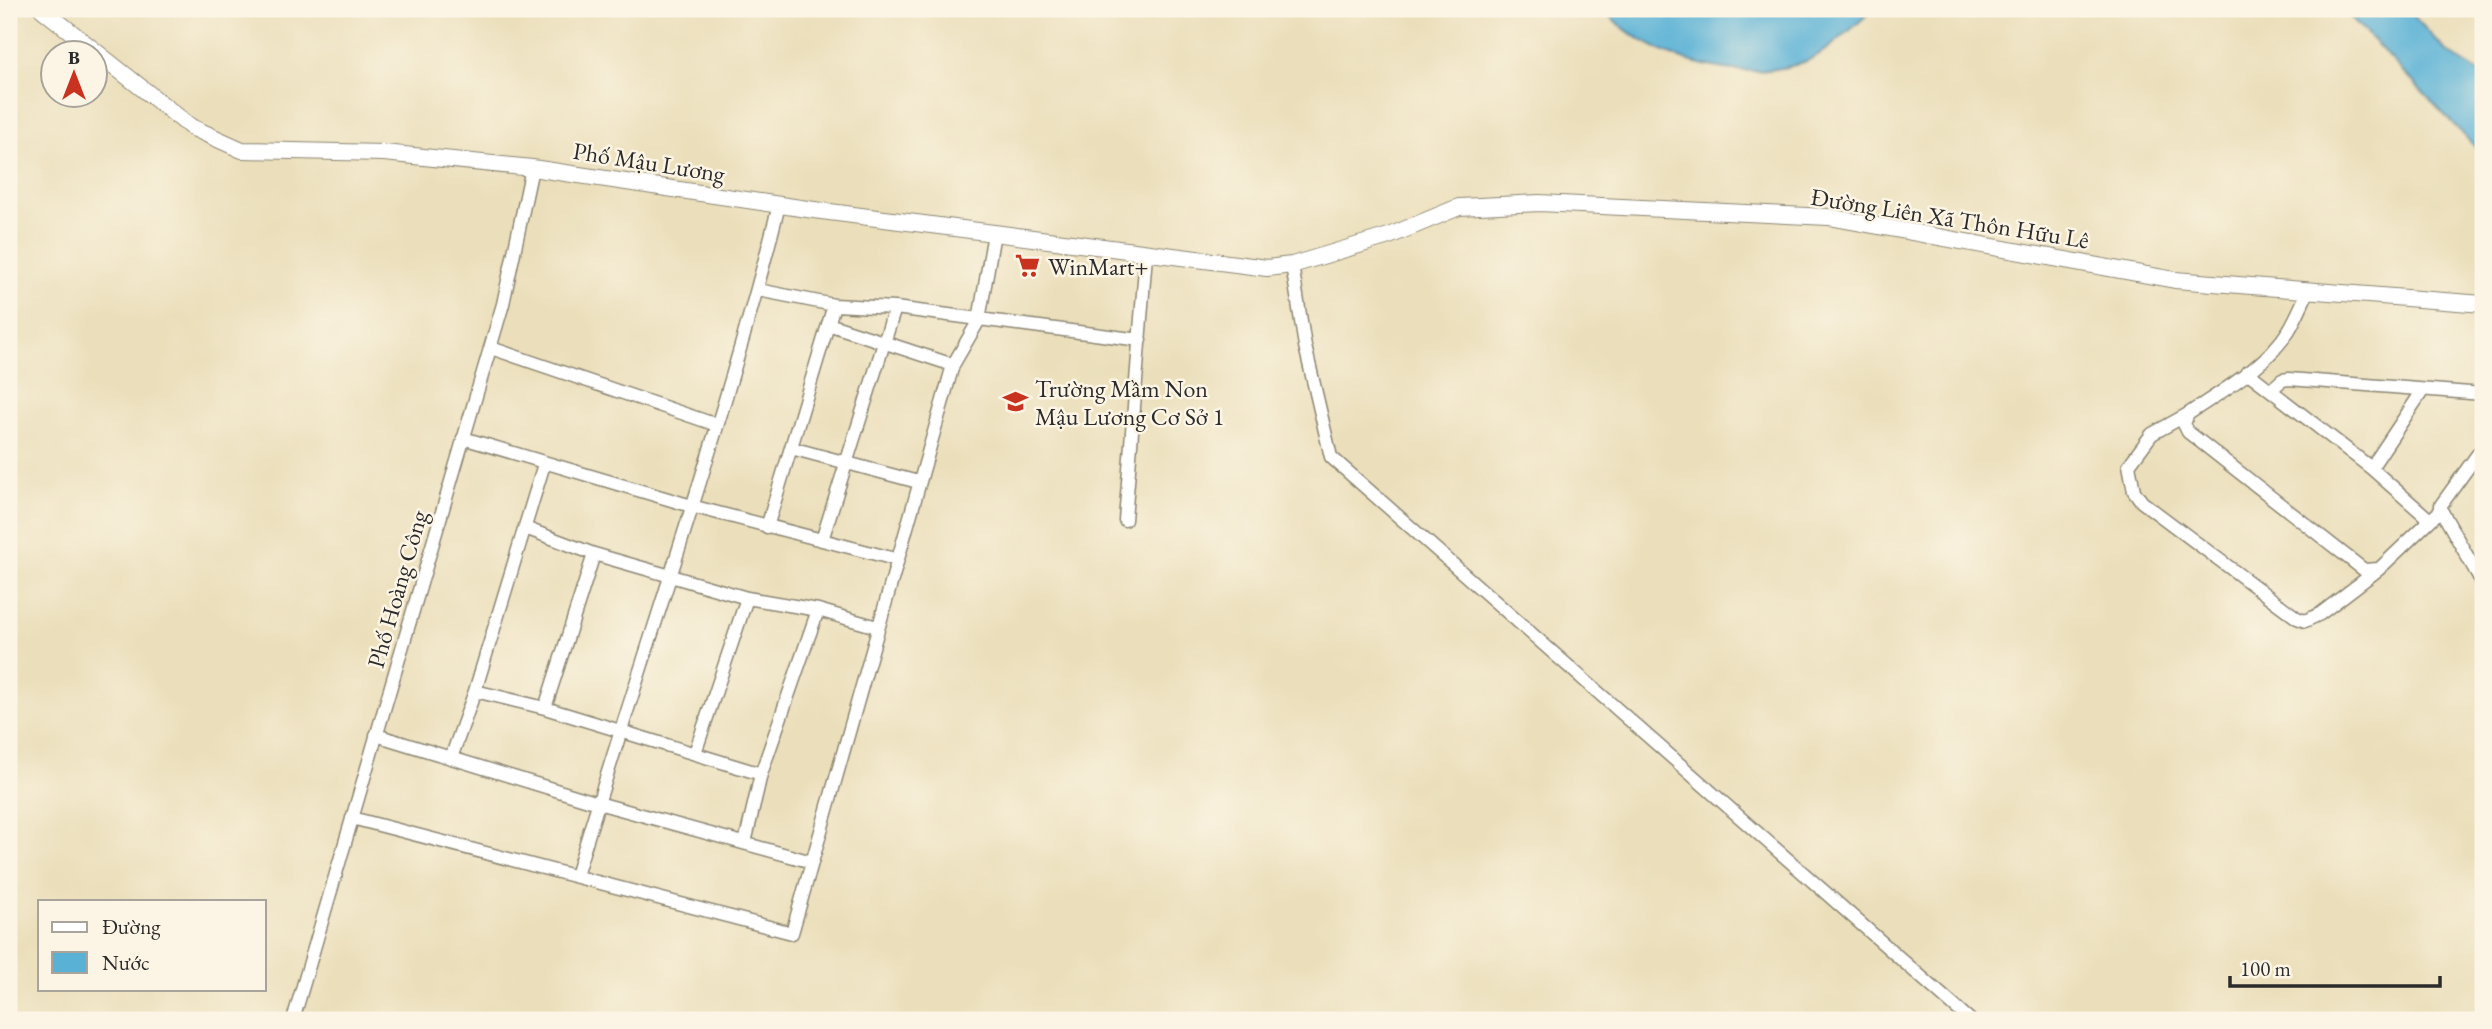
<svg xmlns="http://www.w3.org/2000/svg" width="2492" height="1029" viewBox="0 0 2492 1029" font-family="'EB Garamond',serif">
<style>
.water{fill:#59b1d6;stroke:#426e80;stroke-width:2}
.lines{fill:none;stroke-linecap:round;stroke-linejoin:round}
.minor-casing{stroke:#8b8573;stroke-width:15}
.tertiary-casing{stroke:#8b8573;stroke-width:18}
.minor{stroke:#fff;stroke-width:12}
.tertiary{stroke:#fff;stroke-width:16}
.labels{text-anchor:middle;dominant-baseline:central;stroke-width:5;stroke-linejoin:round;paint-order:stroke}
.street-label{font-size:24px;fill:#2b2b2b;stroke:#fcf5e5}
.poi-label{font-size:24px;fill:#2b2b2b;stroke:#fcf5e5;text-anchor:start}
</style>
<rect width="100%" height="100%" fill="#fcf5e5"/>
<filter id="ink" filterUnits="userSpaceOnUse"><feTurbulence type="fractalNoise" baseFrequency=".0143" numOctaves="2"/><feDisplacementMap in="SourceGraphic" scale="14" xChannelSelector="R" yChannelSelector="G"/><feConvolveMatrix kernelMatrix="1 2 1 2 8 2 1 2 1" color-interpolation-filters="sRGB"/></filter>
<filter id="wash" filterUnits="userSpaceOnUse"><feTurbulence type="fractalNoise" baseFrequency=".00686" numOctaves="4" result="noise"/><feDisplacementMap in="SourceGraphic" scale="28" xChannelSelector="R" yChannelSelector="G"/><feGaussianBlur stdDeviation="1.57" result="paint"/><feColorMatrix in="noise" values="0 0 0 0 0 0 0 0 0 0 0 0 0 0 0 0 0 1.4 0 .05"/><feComposite in="paint" operator="in"/></filter>
<g filter="url(#wash)">
<rect width="100%" height="100%" fill="#ebdfbb"/>
<!-- water -->
<path class="water" d="M1603,9h111l36,6 19,-6h105c-23,19 -49,48 -79,56 -62,18 -150,-8 -192,-56z
M2343,9h64l40,43 36,22v81z"/>
</g>
<g filter="url(#ink)">
<g class="lines">
<defs>
<path id="minor" d="M1292,265l13,81 26,111 639,563
M758,290l76,15 61,3 245,32
M2309,290c-7,13 -12,27 -20,40 -22,36 -67,61 -101,84l-4,10 4,8 176,138 15,-1 62,-59
M828,324l125,41
M491,348l226,77
M2247,372l124,96 59,52
M2271,390l11,-10 7,-1 194,15
M2188,414l-36,20 -23,31 5,26 8,11 155,116 8,3 15,-7 59,-45
M463,438l232,69 200,52
M2483,447l-42,58v5l42,74
M791,448l127,34
M2371,468l52,-78
M1125,520l21,-265
M767,527l67,-222
M525,528l69,26 153,44 71,12 59,17
M822,540l73,-232
M475,691l70,17 216,66
M545,708l49,-154
M376,735l222,68 214,59
M695,753l52,-155
M451,758l24,-67 69,-227
M352,818l440,115 161,-568 26,-45 15,-87
M745,843l16,-69 57,-164
M576,876c67,-224 146,-444 203,-671
M293,1020l210,-716 29,-136"/>
<path id="tertiary" d="M42,9l149,118 51,23 142,3 148,15 282,42 453,58 25,-3 97,-29 70,-29 80,-4 290,14 346,63 308,24"/>
</defs>
<!-- minor casing -->
<use href="#minor" class="minor-casing"/>
<!-- tertiary casing -->
<use href="#tertiary" class="tertiary-casing"/>
<!-- minor -->
<use href="#minor" class="minor"/>
<!-- tertiary -->
<use href="#tertiary" class="tertiary"/>
</g>
</g>
<!-- icons -->
<defs>
<symbol id="supermarket-bare" viewBox="-9 -9 18 18"><path d="M-6-5.5h2.5l.6 2H6L4.5 2H-2.5L-4.4-4H-6ZM-1.5 3.2a1.3 1.3 0 1 0 .1 0ZM3 3.2a1.3 1.3 0 1 0 .1 0Z" fill="#c8321e" stroke="#fcf5e5" stroke-width="2.5" paint-order="stroke"/></symbol>
<symbol id="school-bare" viewBox="-9 -9 18 18"><path d="M0-5L7-2L0 1L-7-2ZM-4 1L0 2.5L4 1V4Q0 6-4 4Z" fill="#c8321e" stroke="#fcf5e5" stroke-width="2.5" paint-order="stroke"/></symbol>
</defs>
<g fill-rule="evenodd">
<use href="#supermarket-bare" x="1010" y="248" width="35" height="35"/>
<use href="#school-bare" x="998" y="384" width="35" height="35"/>
</g>
<g class="labels">
<!-- street labels -->
<g class="street-label">
<text transform="translate(649 162) rotate(9)">Phố Mậu Lương</text>
<text transform="translate(1950 218) rotate(9)">Đường Liên Xã Thôn Hữu Lê</text>
<text transform="translate(397 589) rotate(-74)">Phố Hoàng Công</text>
</g>
<!-- poi labels -->
<g class="poi-label">
<text x="1048" y="266">WinMart+</text>
<text x="1035" y="388">Trường Mầm Non<tspan x="1035" dy="28">Mậu Lương Cơ Sở 1</tspan></text>
</g>
</g>
<!-- margin -->
<rect width="2492" height="1029" fill="none" stroke="#fcf5e5" stroke-width="35"/>
<!-- legend -->
<rect x="38" y="900" width="228" height="91" fill="#fcf5e5" stroke="#a8a49b" stroke-width="2"/>
<rect x="52" y="922" width="35" height="10" fill="#ffffff" stroke="#a8a49b" stroke-width="2"/>
<text x="102" y="934" font-size="21" fill="#2b2b2b">Đường</text>
<rect x="52" y="952" width="35" height="21" fill="#59b1d6" stroke="#a8a49b" stroke-width="2"/>
<text x="102" y="970" font-size="21" fill="#2b2b2b">Nước</text>
<!-- north arrow -->
<g transform="translate(74 74)"><circle r="33" fill="#fcf5e5" stroke="#a8a49b" stroke-width="2"/>
<path d="M0-5L12 26L0 18L-12 26Z" fill="#c8321e"/>
<text y="-10" font-size="19" font-weight="bold" text-anchor="middle" fill="#2b2b2b">B</text>
</g>
<!-- scale -->
<path d="M2230 976v10h210v-10" fill="none" stroke="#2b2b2b" stroke-width="3.5"/>
<text x="2240" y="976" font-size="21" fill="#2b2b2b" stroke="#fcf5e5" stroke-width="5" paint-order="stroke">100 m</text>
</svg>
